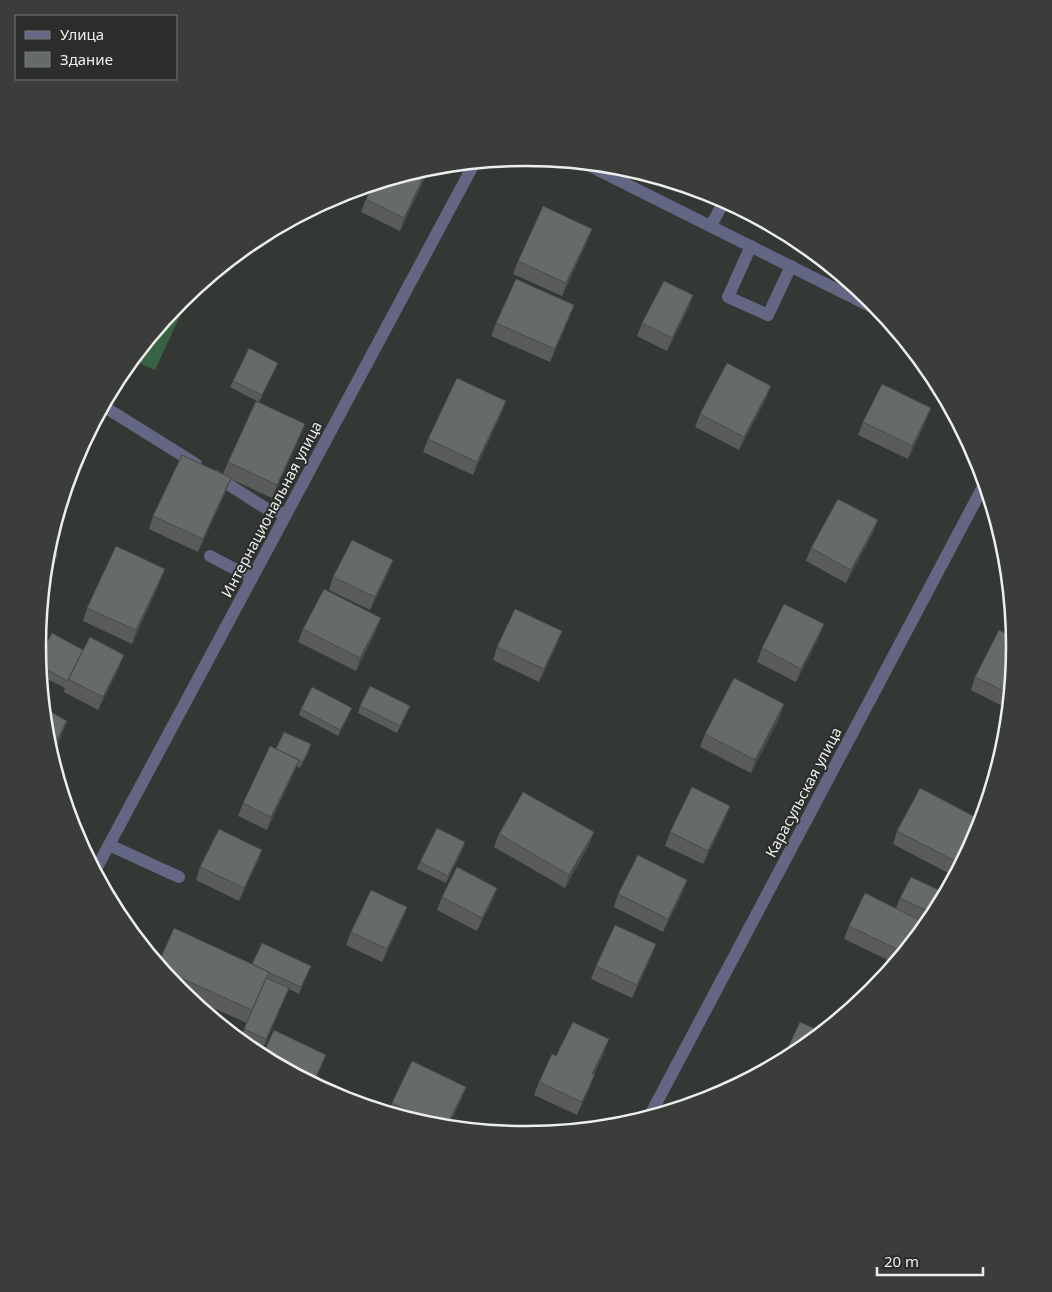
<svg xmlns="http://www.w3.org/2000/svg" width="1052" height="1292" viewBox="0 0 1052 1292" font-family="'Noto Sans',sans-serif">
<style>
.green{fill:#396242}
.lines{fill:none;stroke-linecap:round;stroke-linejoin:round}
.service{stroke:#646784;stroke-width:12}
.minor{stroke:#646784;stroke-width:12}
.tertiary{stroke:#646784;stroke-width:12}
.wall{fill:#595c59}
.shaded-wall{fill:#484b49}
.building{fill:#676b68;stroke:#484b49}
.labels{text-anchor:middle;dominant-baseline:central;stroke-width:4;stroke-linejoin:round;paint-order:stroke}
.street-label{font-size:15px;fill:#edefed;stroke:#2a2d2a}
.rim{fill:none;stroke:#edefed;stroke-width:2.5}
</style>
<rect width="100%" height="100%" fill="#343834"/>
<!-- green -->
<path class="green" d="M191,292l-36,78 -23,-10 49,-60z"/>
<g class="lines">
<!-- service -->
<path class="service" d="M711,226l13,-25
M751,246l-23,51 40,18 23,-49
M210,556l42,22
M109,845l70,32"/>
<!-- minor -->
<path class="minor" d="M103,406l93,58
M215,476l52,33 19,5
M95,871l380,-709
M649,1117l336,-634"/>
<!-- tertiary -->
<path class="tertiary" d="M584,163l296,148"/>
</g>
<!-- wall -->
<path class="wall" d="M430,167l-30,64 -39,-19 5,-13 7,-14z
M592,229l-5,13 -25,54 -49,-22 5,-13z
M693,295l-5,14 -21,42 -30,-15 5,-13z
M574,305l-5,13 -19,44 -59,-26 5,-13z
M278,363l-19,39 -29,-15 3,-6z
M771,386l-5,13 -27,51 -44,-23 5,-13z
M506,401l-5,13 -28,61 -50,-23 5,-13z
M926,421l-18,38 -50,-24 5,-13z
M300,437l-28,61 -41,-19 -5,12 -28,61 -49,-23 4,-13 70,-42 5,-12z
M873,533l-27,50 -40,-22 5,-13z
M393,560l-5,13 -18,37 -41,-20 4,-13z
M160,582l-28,62 -49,-23 4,-13z
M303,629l73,2 -20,40 -58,-29z
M562,631l-5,13 -18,38 -46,-22 4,-13z
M819,637l-23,45 -39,-20 5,-14z
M1014,646l-6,63 -37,-19 4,-13z
M39,658l80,10 -21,42 -34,-18 1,-4 -25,-13z
M360,706l47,7 -10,20 -39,-20z
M301,709l48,6 -11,21 -39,-21z
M780,717l-29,56 -51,-26 5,-13z
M276,749l33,2 -9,17 -4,-2 -29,64 -29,-14 5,-13z
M977,818l-4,13 -23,43 -57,-30 4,-13z
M725,819l-22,45 -38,-18 5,-14z
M594,832l-5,13 -24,43 -71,-41 5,-13z
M465,842l-19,41 -29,-14 3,-7z
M257,863l-18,38 -43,-21 4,-13z
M687,880l-5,14 -19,38 -49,-25 4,-13z
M497,888l-5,13 -15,30 -40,-21 5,-13z
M945,893l-13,25 -38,45 -50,-24 5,-13 47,-18 4,-10z
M407,907l-5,13 -20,42 -36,-17 5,-13z
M651,957l-19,41 -41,-19 5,-13z
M158,964h94l59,2 -12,28 -10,-5 -25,57 -23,-10 6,-13 -61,-27 -6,-5z
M604,1053l-10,21 -4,13 -13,28 -43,-20 5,-13 17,-26z
M466,1087l-5,13 -13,27 -18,-2 -41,-13 3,-9z"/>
<!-- shaded-wall -->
<path class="shaded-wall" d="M430,167l-30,64 4,-13 24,-50z
M592,229l-5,13 -25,54 4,-13z
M693,295l-5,14 -21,42 5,-13z
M574,305l-5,13 -19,44 5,-13z
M771,386l-5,13 -27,51 5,-13z
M506,401l-5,13 -28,61 4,-13z
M931,408l-5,13 -18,38 4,-13z
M305,424l-5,13 -28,61 5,-13z
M231,478l-5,13 -28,61 5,-13z
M878,520l-5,13 -27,50 5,-13z
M58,554l-2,7 -12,25 2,-7z
M393,560l-5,13 -18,37 5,-13z
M165,569l-5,13 -28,62 4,-14z
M381,618l-5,13 -20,40 4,-13z
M824,624l-5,13 -23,45 5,-13z
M562,631l-5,13 -18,38 5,-13z
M124,655l-5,13 -21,42 5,-13z
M784,704l-4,13 -29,56 4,-13z
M410,706l-3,7 -10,20 3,-7z
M352,708l-3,7 -11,21 2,-6z
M67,721l-7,19 -9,16 -1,-3z
M299,760l-5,13 -27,57 4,-13z
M730,806l-5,13 -22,45 5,-13z
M977,818l-4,13 -23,43 5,-13z
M594,832l-5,13 -24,43 4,-13z
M465,842l-2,7 -17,34 2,-7z
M262,850l-5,13 -18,38 5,-13z
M687,880l-5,14 -19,38 5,-13z
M497,888l-5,13 -15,30 5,-13z
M407,907l-5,13 -20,42 5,-13z
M656,944l-5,13 -19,41 5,-13z
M609,1039l-5,14 -17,34 5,-13z
M326,1055l-5,13 -7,16 -1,-1z
M595,1074l-5,13 -13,28 5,-13z
M466,1087l-5,13 -13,27h-2z"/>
<!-- building -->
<path class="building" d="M428,168l-24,50 -38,-19 7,-14z
M543,206l49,23 -26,54 -48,-22z
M516,279l58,26 -19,44 -59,-26z
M664,281l29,14 -21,43 -30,-15z
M249,348l29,15 -16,32 -29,-14z
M727,363l44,23 -27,51 -44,-23z
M457,378l49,23 -29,61 -49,-23z
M882,384l49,24 -19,38 -49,-24z
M256,401l49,23 -28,61 -49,-23z
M182,455l49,23 -28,61 -50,-23z
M838,499l40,21 -27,50 -40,-22z
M352,540l41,20 -18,37 -42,-20z
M116,546l49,23 -29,61 -49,-22z
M47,549l11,5 -12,25 -2,-1z
M324,589l57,29 -21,40 -57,-29z
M784,604l40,20 -23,45 -39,-21z
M515,609l47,22 -18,38 -47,-22z
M999,630l15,8v8l-4,48 -35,-17z
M52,633l31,17 -15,31 -28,-15 -1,-8z
M90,637l34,18 -21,42 -35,-18z
M734,678l50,26 -29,56 -50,-26z
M370,686l40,20 -10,20 -40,-20z
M312,687l40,21 -12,22 -39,-21z
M44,708l23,13 -17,32 -3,-12z
M284,732l27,12 -8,18 -27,-13z
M270,746l29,14 -28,57 -28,-14z
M692,787l38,19 -22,45 -38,-19z
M920,788l57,30 -22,43 -58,-30z
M523,792l71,40 -25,43 -70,-41z
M437,828l28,14 -17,34 -28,-14z
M219,829l43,21 -18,38 -44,-21z
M638,855l49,25 -19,39 -50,-25z
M457,867l40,21 -15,30 -40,-21z
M911,877l34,16 -11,21 -34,-16z
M371,890l36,17 -20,42 -36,-17z
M865,893l62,31 -24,28 -54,-26z
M615,925l41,19 -19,41 -41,-19z
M174,928l95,44 -17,38 -89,-40 -5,-6z
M262,943l49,23 -10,21 -33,-15h1l-17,-8z
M266,978l23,10 -23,51 -22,-10z
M573,1022l36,17 -17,35h3l-13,28 -43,-20 13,-28 4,2z
M800,1022l22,10 -25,20 -15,8z
M274,1030l52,25 -13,28 -51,-27z
M412,1061l54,26 -20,40 -7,-1 -47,-23z"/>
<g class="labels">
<!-- street labels -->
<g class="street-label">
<text transform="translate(271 509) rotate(-62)">Интернациональная улица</text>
<text transform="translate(803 792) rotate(-62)">Карасульская улица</text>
</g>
</g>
<!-- crop -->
<path d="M0 0H1052V1292H0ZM46 646a480 480 0 1 1 960 0a480 480 0 1 1-960 0Z" fill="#3a3d3a" fill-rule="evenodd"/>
<path class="rim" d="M46 646a480 480 0 1 1 960 0a480 480 0 1 1-960 0Z"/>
<!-- legend -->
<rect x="15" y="15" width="162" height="65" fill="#2a2d2a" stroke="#787b78"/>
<rect x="25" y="31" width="25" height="8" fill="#646784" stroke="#787b78"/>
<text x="60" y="40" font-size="15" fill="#edefed">Улица</text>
<rect x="25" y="52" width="25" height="15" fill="#676b68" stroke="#787b78"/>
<text x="60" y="65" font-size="15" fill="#edefed">Здание</text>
<!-- scale -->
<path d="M877 1267v8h106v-8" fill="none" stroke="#edefed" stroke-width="2.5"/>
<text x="884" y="1267" font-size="15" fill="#edefed" stroke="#2a2d2a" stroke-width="4" paint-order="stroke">20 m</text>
</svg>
